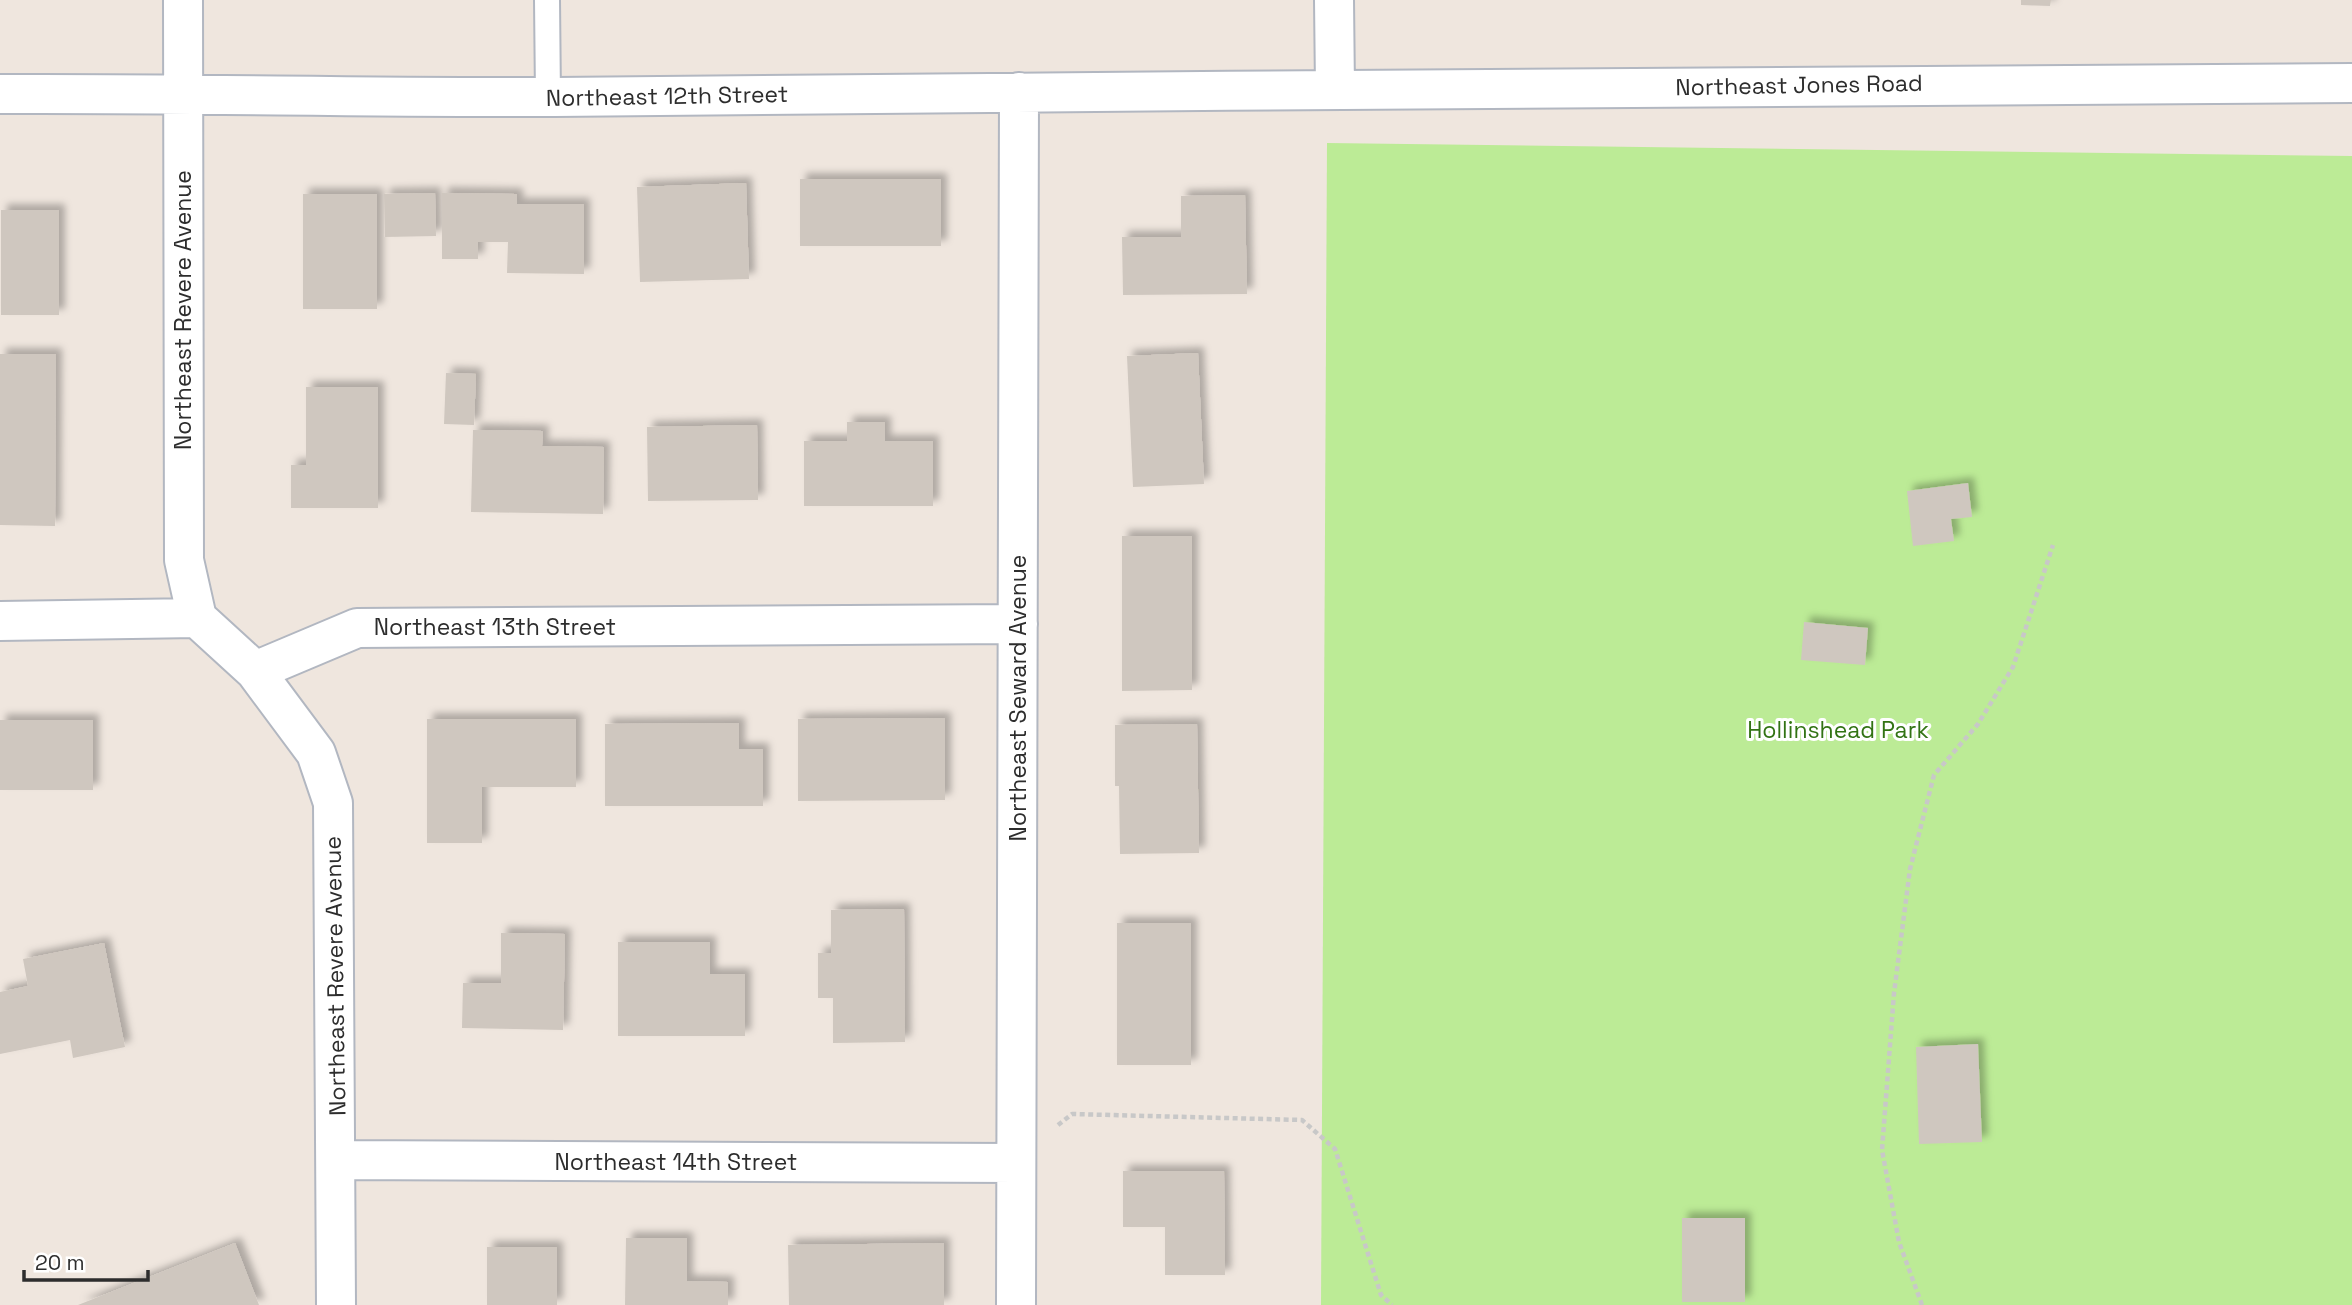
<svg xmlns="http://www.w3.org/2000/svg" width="2352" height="1305" viewBox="0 0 2352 1305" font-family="'Space Grotesk',sans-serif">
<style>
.green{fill:#bceb96}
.building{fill:#cfc7bf;filter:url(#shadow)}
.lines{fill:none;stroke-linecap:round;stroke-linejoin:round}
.service-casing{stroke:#b2b7c1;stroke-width:28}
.minor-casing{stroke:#b2b7c1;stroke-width:42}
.path{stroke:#c8c8c8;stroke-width:4.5;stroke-dasharray:5 3.5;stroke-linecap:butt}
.service{stroke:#fff;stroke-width:24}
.minor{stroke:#fff;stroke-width:38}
.labels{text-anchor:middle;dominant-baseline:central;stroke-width:6;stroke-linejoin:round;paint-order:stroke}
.street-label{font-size:23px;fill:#2d2d2d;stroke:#fff}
.park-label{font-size:23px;fill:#327314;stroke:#fff}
</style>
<defs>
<filter id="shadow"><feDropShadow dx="6" dy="-6" stdDeviation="3.5" flood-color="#0004"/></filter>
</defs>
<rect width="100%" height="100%" fill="#efe6de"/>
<!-- green -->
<path class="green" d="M1327,143l1025,13v1149h-1031z"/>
<!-- building -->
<path class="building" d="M2021,0h30l-1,6 -29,-1z
M800,179h141v67h-141z
M746,183l3,96 -109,3 -3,-95z
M435,193l1,43 -51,1 -1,-43z
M442,193l75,1v10h67v70l-77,-1 1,-31h-30v17h-36z
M303,194h74v115h-74z
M1245,195l2,99 -124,1 -1,-58h59v-41z
M1,210h58v105h-58z
M1198,353l6,131 -71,3 -6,-131z
M0,354h56l-1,172 -55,-1z
M446,373l30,1 -2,51 -30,-1z
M306,387h72v121h-87v-43h15z
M847,422h38v19h48v65h-129v-65h43z
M757,425l1,75 -110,1 -1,-74z
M473,430l70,1 -1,15 62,1 -1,67 -132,-2z
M1968,483l4,34 -21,2 3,22 -41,5 -6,-55z
M1122,536h70v154l-70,1z
M1804,622l64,6 -3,37 -64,-5z
M945,718v82l-147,1v-82z
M427,719h149v68h-94v56h-55z
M0,720h93v70h-93z
M739,723v26h24v57h-158v-82z
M1197,724l2,129 -79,1 -1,-68h-4v-61z
M904,909l1,133 -72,1v-45h-15v-45h13v-43z
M1117,923h74v142h-74z
M501,933l64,1 -2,96 -101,-2 1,-45h38z
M618,942h92v32h35v62h-127z
M104,943l21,104 -52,11 -3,-18 -70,14v-62l28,-6 -5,-27z
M1978,1044l4,98 -63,2 -3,-97z
M1123,1171h101l1,104h-60v-48h-42z
M1682,1218h63v84h-63z
M626,1238h61v43l41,1v23h-103z
M235,1243l24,62h-181z
M944,1243v62h-155l-1,-60z
M487,1247h70v58h-70z"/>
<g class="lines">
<defs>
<path id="service" d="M547,0l1,97"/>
<path id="minor" d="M183,0l1,560 13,58
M1334,0l1,89
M0,94c185,-1 370,4 555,3 599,-4 1198,-14 1797,-14
M0,621l197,-3 58,53 102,-43 661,-4
M255,671l61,82 17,50 3,502
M337,1160l679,3
M1016,1305l3,-1213"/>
</defs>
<!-- service casing -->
<use href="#service" class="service-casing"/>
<!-- minor casing -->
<use href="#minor" class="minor-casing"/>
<!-- path -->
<path class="path" d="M1058,1125l14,-11 230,6 33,29 46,146 11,10
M1922,1305l-23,-63 -17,-92 12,-157 16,-124 24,-94 44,-51 35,-57 40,-122"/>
<!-- service -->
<use href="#service" class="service"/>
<!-- minor -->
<use href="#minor" class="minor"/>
</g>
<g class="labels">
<!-- street labels -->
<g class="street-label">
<text transform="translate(1799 85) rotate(-1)">Northeast Jones Road</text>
<text transform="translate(667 96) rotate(-1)">Northeast 12th Street</text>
<text transform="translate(183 310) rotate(-90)">Northeast Revere Avenue</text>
<text x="495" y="627">Northeast 13th Street</text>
<text transform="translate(1018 698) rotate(-90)">Northeast Seward Avenue</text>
<text transform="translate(335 976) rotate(-91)">Northeast Revere Avenue</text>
<text x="676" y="1162">Northeast 14th Street</text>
</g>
<!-- park labels -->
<g class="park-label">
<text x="1838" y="730">Hollinshead Park</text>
</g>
</g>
<!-- scale -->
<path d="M24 1270v10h124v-10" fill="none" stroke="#2d2d2d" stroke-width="3.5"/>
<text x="35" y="1270" font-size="21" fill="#2d2d2d" stroke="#ffffff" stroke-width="5" paint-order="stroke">20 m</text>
</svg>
